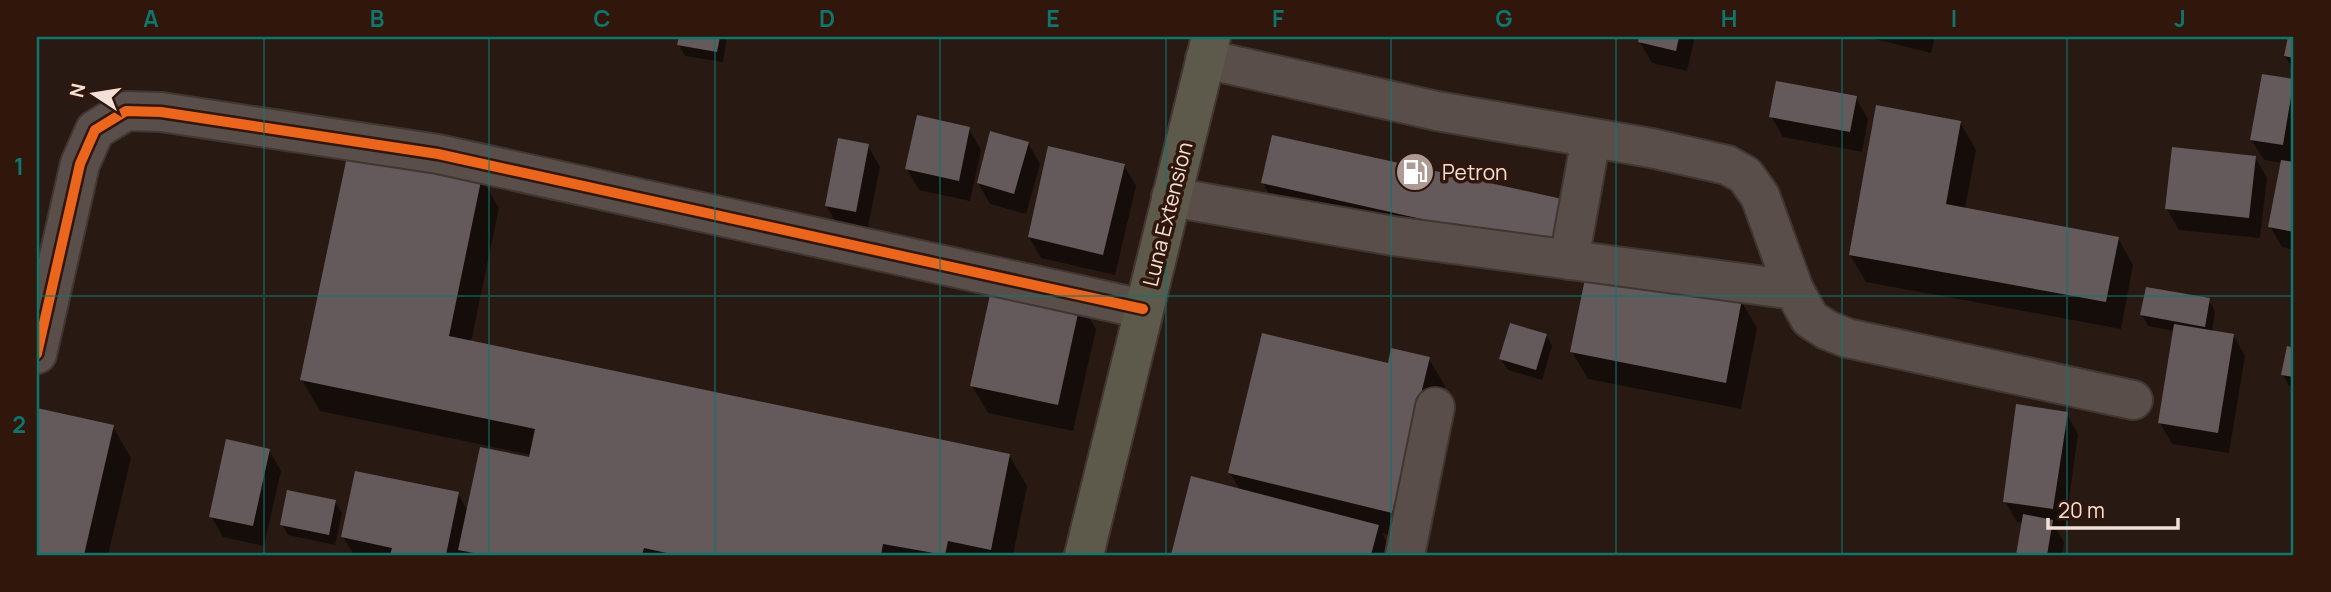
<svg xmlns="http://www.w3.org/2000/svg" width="2331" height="592" viewBox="0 0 2331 592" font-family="Manrope,sans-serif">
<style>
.shadow{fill:#0007}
.building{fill:#64595b}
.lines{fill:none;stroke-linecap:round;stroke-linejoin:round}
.minor-casing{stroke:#413631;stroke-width:42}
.highway-casing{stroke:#413631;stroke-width:42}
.minor{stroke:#594e4a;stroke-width:38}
.highway{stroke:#5d5a4b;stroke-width:38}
.cycleway-casing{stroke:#30160b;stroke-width:15}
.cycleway{stroke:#eb651d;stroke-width:10}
.grid{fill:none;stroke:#0f766e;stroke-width:2;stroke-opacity:0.55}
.labels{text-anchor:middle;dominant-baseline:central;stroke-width:7;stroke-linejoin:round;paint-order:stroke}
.poi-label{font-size:21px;fill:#f3e1d9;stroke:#30160b;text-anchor:start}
.street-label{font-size:21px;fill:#f3e1d9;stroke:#30160b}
.neatline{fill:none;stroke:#0f766e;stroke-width:2.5}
.grid-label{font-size:23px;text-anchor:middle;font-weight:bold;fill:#0f766e}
</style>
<rect width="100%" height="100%" fill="#281a13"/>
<!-- shadow -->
<path class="shadow" d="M680,37h47l-4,25 -38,-6 -6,-11z
M1641,37h54l-8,34 -35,-8 -12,-21z
M1867,37h68l-4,16z
M2289,37h5v34l-9,-15z
M2264,76l30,5v169l-12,-3 -12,-21 12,-63 -18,-3 -13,-21z
M1856,98l12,21 -6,33 -79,-15 -12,-21z
M1960,122l16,28 -11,59 153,29 15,27 -12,64 -255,-47 -16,-27z
M969,129l12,21 -11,51 -51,-11 -12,-21z
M1028,143l12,21 -14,50 -36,-10 -12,-21z
M868,146l12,21 -13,65 -28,-5 -13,-21z
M2255,157l12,21 -7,60 -81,-8 -12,-21z
M1124,165l12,21 -21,89 -74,-17 -12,-21z
M481,177l18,31 -28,134 538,113 18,31 -14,69h-659l-11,-18 115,-43 10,18 62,-53 1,-4 -211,-44 -18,-31z
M1263,183l298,18 -4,57 -288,-64z
M2209,300l6,11 -3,21 21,3 12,21 -16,97 -57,-9 -12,-21 14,-92 -26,-5 -6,-11z
M1741,301l16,27 -16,81 -153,-30 -16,-27z
M1080,302l16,27 -23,102 -85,-18 -16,-27z
M1546,335l6,11 -10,34 -34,-10 -7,-11z
M2289,349l5,1v36h-5l-6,-11z
M1429,359l16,27 -37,153 -26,-6 11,22h-221l20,-77 48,12 -10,-17 159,-108z
M37,409l76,18 18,31 -23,97h-71z
M2066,413l12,21 -13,95 -9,-1 8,14 -2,13h-45l6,-32 -6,-1 -12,-21z
M269,450l12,21 -17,75 -41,-9 -12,-21z
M335,502l7,11 -7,32 -47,-10 -6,-11z"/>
<!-- building -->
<path class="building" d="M679,37h41l-3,15 -40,-7z
M1639,37h40l-3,14 -38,-9z
M2288,37h6v21l-10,-2z
M2262,74l32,5 -11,66 -33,-5z
M1776,81l81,15 -7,36 -81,-15z
M1876,105l85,16 -15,83 173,33 -13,65 -257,-47z
M917,115l53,12 -11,54 -54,-12z
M990,131l39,11 -15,52 -37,-11z
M1272,135l290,64 -11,49 -290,-65z
M838,138l31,6 -13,68 -31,-6z
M1048,146l77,18 -22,91 -75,-18z
M349,147l133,29 -33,160 561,118 -19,96 -43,-9 -3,14 -62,-11 -2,11h-205l-32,-7 -2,7h-158l-26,-5 22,-103 49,10 6,-28 -235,-49z
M2172,147l84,9 -7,62 -84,-9z
M2281,160l13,2v70l-26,-5z
M1587,269l155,30 -16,84 -156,-31z
M993,281l88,19 -23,105 -88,-19z
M2146,287l64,11 -5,29 -65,-12z
M1510,323l37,11 -11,36 -37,-11z
M2174,324l60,10 -16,99 -60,-10z
M1262,333l126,30 3,-15 39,9 -38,156 -164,-40z
M2287,346l7,2v29l-13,-2z
M2016,404l52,8 -15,97 -50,-7z
M37,408l77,17 -30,130h-47z
M226,439l44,10 -17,77 -44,-9z
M355,471l104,21 -13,63h-56l2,-7 -51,-11z
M1191,476l188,49 -8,30h-200z
M287,490l49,10 -7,35 -49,-10z
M2023,514l30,6 -6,35h-31z"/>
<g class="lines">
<defs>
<path id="minor" d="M1205,59l232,52 214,37 76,17 18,10 15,21 34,94 16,29 17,11 20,8 286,62
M1171,197l222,39 401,54
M1569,260l22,-122
M37,354l43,-190 15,-34 31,-19 35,1 277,42 705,155
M1405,555l30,-148"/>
<path id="highway" d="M1084,555l127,-518"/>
</defs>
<!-- minor casing -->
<use href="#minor" class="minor-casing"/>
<!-- highway casing -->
<use href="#highway" class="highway-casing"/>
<!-- minor -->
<use href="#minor" class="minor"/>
<!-- highway -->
<use href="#highway" class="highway"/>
<defs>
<path id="cycleway" d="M37,354l43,-190 15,-34 31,-19 35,1 277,42 705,155"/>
</defs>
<!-- cycleway casing -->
<use href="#cycleway" class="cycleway-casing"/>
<!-- cycleway -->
<use href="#cycleway" class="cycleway"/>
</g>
<!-- grid -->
<path class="grid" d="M264,37v518M489,37v518M715,37v518M940,37v518M1166,37v518M1391,37v518M1616,37v518M1842,37v518M2067,37v518M37,296h2257"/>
<!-- icons -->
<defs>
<symbol id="fuel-disc" viewBox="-11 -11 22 22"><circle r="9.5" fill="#ac9b94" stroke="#30160b"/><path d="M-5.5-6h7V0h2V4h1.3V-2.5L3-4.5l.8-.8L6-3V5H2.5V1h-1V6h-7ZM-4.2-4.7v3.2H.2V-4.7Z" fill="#fff"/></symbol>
</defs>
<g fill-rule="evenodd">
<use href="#fuel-disc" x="1393" y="150" width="44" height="44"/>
</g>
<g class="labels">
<!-- poi labels -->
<g class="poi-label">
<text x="1442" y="172">Petron</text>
</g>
<!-- street labels -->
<g class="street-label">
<text transform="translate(1167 214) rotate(-76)">Luna Extension</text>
</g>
</g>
<!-- border -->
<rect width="2331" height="592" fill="none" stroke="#30160b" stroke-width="77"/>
<!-- north arrow -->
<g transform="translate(94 94) rotate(282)" stroke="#30160b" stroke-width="5" paint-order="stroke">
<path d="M0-5L12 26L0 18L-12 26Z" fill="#f3e1d9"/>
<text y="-10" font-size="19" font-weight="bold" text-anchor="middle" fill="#f3e1d9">N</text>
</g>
<!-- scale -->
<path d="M2048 518v10h130v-10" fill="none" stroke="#f3e1d9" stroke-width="3.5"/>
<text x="2058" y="518" font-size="21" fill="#f3e1d9" stroke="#30160b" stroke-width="5" paint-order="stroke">20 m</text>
<rect x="38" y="38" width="2254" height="516" class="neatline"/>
<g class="grid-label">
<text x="151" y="27">A</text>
<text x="377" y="27">B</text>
<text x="602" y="27">C</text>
<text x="827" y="27">D</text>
<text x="1053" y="27">E</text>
<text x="1278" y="27">F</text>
<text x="1504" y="27">G</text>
<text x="1729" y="27">H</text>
<text x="1954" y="27">I</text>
<text x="2180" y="27">J</text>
<text x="19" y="175">1</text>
<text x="19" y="433">2</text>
</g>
</svg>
